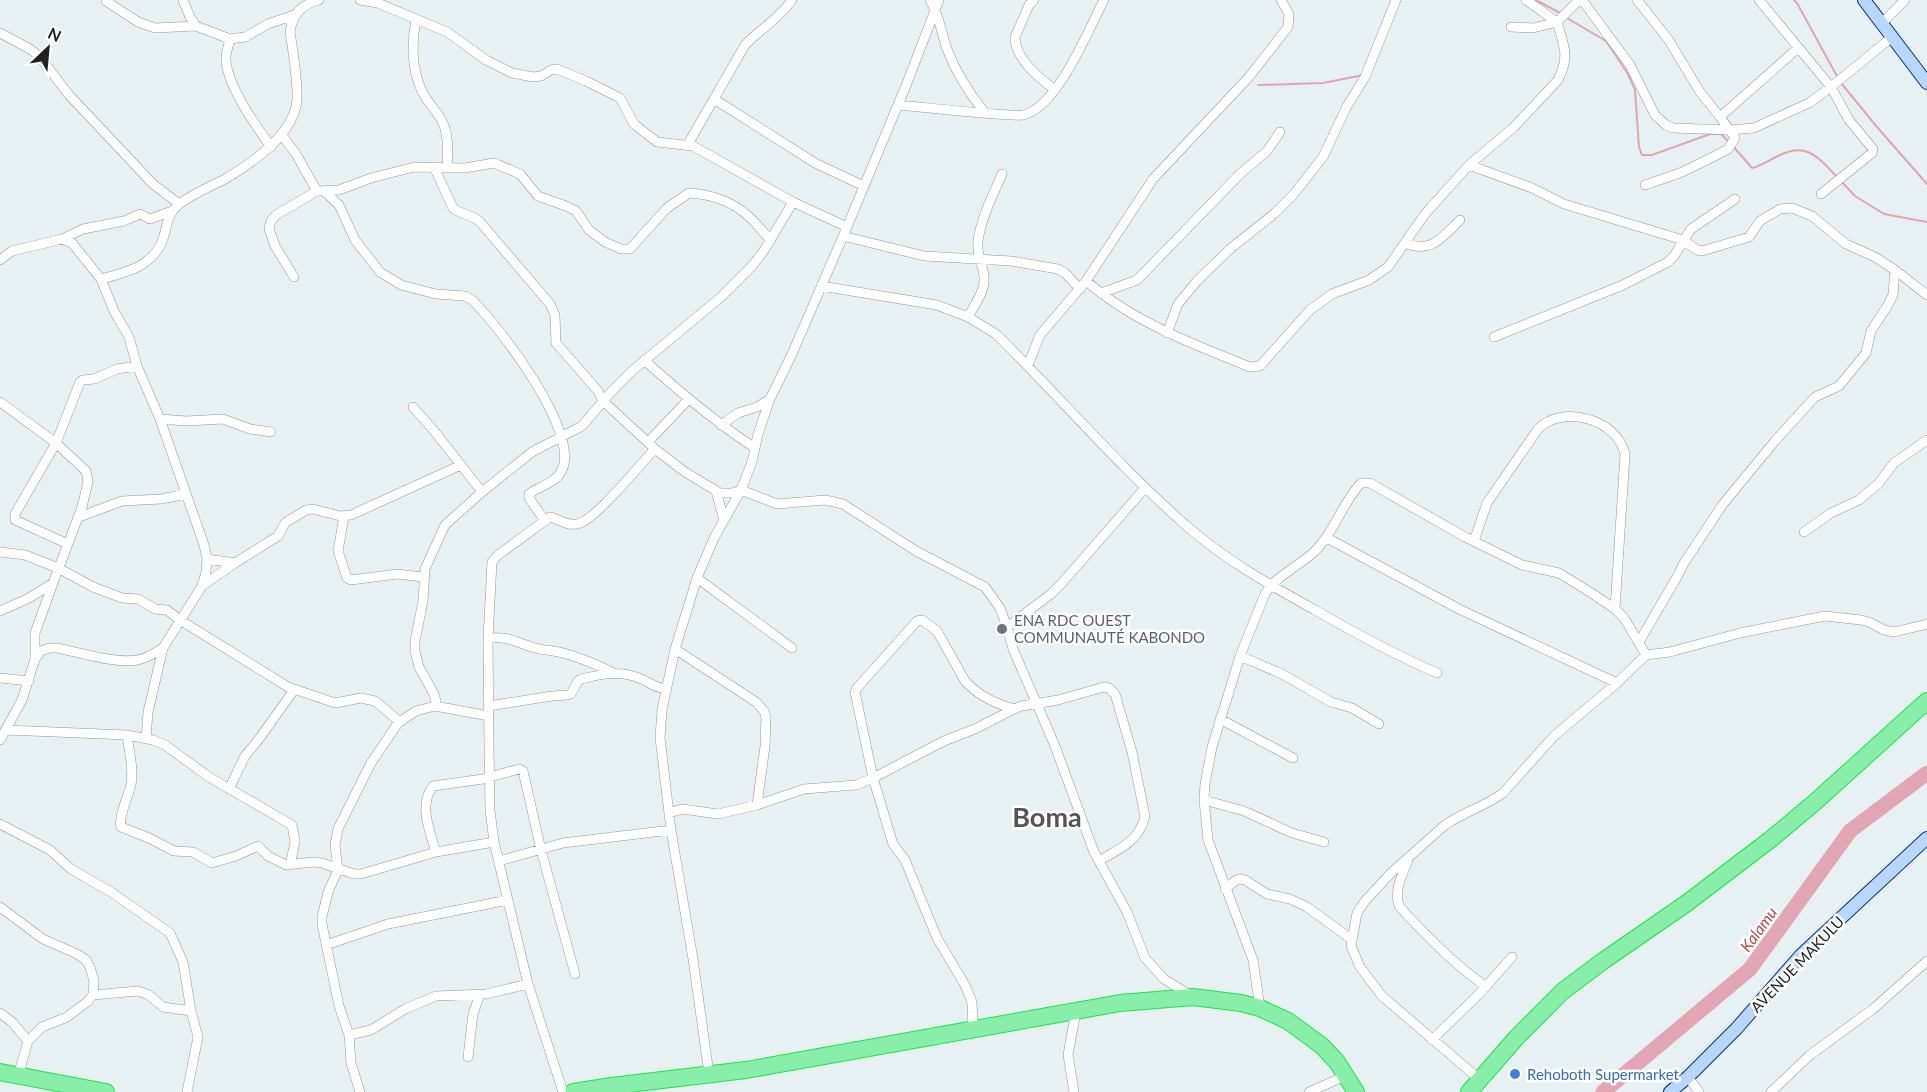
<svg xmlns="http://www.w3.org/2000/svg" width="1927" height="1092" viewBox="0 0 1927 1092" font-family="Lato,sans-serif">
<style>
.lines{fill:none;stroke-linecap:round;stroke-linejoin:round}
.stream{stroke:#e2a5b4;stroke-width:2}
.river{stroke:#e2a5b4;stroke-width:15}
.street-casing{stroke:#989898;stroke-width:10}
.secondary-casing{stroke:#002f80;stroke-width:14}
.highway-casing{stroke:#1be840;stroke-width:18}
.street{stroke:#fff;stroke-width:9}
.secondary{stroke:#b9d6fe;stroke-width:12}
.highway{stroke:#8aeeab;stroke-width:16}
.worship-dot{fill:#6b7280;stroke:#fff;stroke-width:2}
.shop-dot{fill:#3f7fe0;stroke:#fff;stroke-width:2}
.labels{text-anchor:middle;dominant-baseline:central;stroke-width:5;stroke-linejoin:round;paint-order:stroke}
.worship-label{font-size:15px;fill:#5b616d;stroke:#fff;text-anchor:start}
.street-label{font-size:15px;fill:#212121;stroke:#fff}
.shop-label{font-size:15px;fill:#366cbe;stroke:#fff;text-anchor:start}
.water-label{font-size:16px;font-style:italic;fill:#b94745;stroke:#fff}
.town-label{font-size:27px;font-weight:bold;fill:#545454;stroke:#fff}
</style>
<rect width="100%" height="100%" fill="#e7f0f2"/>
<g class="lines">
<!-- stream -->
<path class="stream" d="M1536,0l24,13
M1794,0l3,3 41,75
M1567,18l39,23 22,33 7,16 4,57 3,8h10l58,-21h11l7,7
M1841,83l36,44 50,57
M1258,85l65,-2 40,-8
M1732,145l20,23c9,-2 17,-8 26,-12 28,-15 40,1 59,21
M1841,181l14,15 29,18 43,8"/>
<!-- river -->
<path class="river" d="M1603,1092l147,-123 100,-138 77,-58"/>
<defs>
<path id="street" d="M183,0l7,17 6,9
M360,0l18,3 69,29 39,28 26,13 21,4 8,-1 10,-6 6,-1 29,12 34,17 14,26 23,18 36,4 100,56 54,25
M930,0c9,14 11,32 17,49 9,24 22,44 38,64
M1034,0l-5,5 -14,32c0,22 24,41 40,53
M1526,0l31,22
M1582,0l48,65 25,50 11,10 7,3 56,2 25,-2 55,-25 22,-16 61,-50
M1637,0l31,39 32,53 20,25
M1759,0l72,87 18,33 24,29 -1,4 -51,41
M106,1l32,21 17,6 41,-2 34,13 15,-2 23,-13 29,-10
M416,19c-4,24 -5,47 5,70 5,12 15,21 21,32 7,13 6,32 5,46
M1882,23l23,-23
M1511,27l22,1 24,-6
M0,33l30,16 9,7 30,39 84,89 26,20
M230,39c-1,6 -4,12 -4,18 -1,26 30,69 45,90
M714,99l101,64 49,23
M898,105c32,3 65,7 97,9 9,0 19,2 28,1 35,-8 65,-85 81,-115
M281,134l15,20 21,37 -41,24 -5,6 -2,8 6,17 19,31
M688,144l57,-99c16,-17 33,-25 47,-45
M1469,165l45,-38 44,-47c12,-23 6,-35 -1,-58l22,-22
M434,167l19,41c8,7 19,6 27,14l70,82 5,11 1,28 42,48 5,10 52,48 30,23 35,21h12l9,-3 11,-28 6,-28 12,-35 22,-45 55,-127 60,-144 32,-83
M1645,185l35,-12 33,-16 15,-8 7,-11 -15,-21 78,-69
M317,191l22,-1 32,-12 43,-11 51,1 29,-5 26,11 18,22 28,10 10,5 13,19 16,12 16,7h9l37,-41 22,-15c20,1 43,8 58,22 9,7 15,17 24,25
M324,191l15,14 16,35 25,32 21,13 35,9 29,2 7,4c28,27 108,132 90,170 -7,14 -23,16 -33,24v4l16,23
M843,236l81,20 87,5 47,8 7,4 15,16
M62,239l21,-10 41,-8 16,-7 10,5 22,-8
M1405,243c27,11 37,-6 55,-23
M0,260l12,-9 50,-12 10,4 29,36 13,32 15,26 8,29 23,53 44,126 3,14 -1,13 -4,14 -39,62c-8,5 -17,11 -26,12 -21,4 -59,-8 -80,-12h-8l-8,3 -6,8 -13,41 -22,40
M101,279c24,-6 53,-13 62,-40 4,-12 4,-24 14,-33 13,-11 32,-19 48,-27 27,-16 69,-44 72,-79 1,-19 -4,-48 -7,-68 2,-17 12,-28 29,-32
M1086,281l15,12 36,-13 103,-106 27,-23 13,-19
M821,286l116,19 31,12 28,17c65,64 124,134 193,194 38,33 83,58 126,82 40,23 80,45 122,63
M1101,293c45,34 97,53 149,74l10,-1 50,-56 22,-16 37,-14 19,-13 37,-53 44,-49 63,23 32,16 119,36 14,10 5,1 47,-14 11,-16 20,-12 12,-1 20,8 34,28 29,13 20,13 32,25
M968,317c6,-11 15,-23 16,-35 2,-13 -8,-24 -6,-41 3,-23 15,-46 24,-67
M1167,333l11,-29 19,-23 33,-32 45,-36 18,-18 30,-38 23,-49 19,-31 31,-77
M1494,337l129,-52 45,-23 6,-6 17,-27 44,-30
M644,360c35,31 71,62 111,88
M1028,365l12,-30 46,-54 67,-102 96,-102 39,-50 1,-13 -8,-14
M0,402l56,41 30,28 2,11 -6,25 -29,76 -24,15 -29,13
M413,407l22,25 47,60
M160,419l26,2 37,-2 27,10 21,3
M721,425l17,-12 19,-6 13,-8
M648,442l41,-43
M716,491l8,29
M344,516l-6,35 9,27 4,2 46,-6 26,3
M79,517l43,-16 39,-2 25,-5
M1804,532l27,-19 28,-13 20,-17 15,-20 33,-23
M1327,538l132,71 158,74
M1474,541l13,-38 51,-74c25,-25 79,-10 87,25l-10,155
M68,544l-53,-24v-6l41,-71 24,-61 3,-2 11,-1 23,-10 20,-3
M0,552l25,3 33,13 35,19 29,11 16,1 17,10 12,1 13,10 108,67 47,16 26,-5 14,3 25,21
M207,559l28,4
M697,578l95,70
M202,586l33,-23 43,-27 7,-13 21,-13 7,-1 27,7 11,-1 110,-50
M1007,627l6,22 42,97 39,106 33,60 18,46 19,21 26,16
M488,639c20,-5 32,6 51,10 4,1 9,1 14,2 20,3 40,12 59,21
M1639,642l38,-65 7,-14 39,-59 52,-63 40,-44 24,-11 27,-33 5,-22 17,-26 5,-10 2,-25
M675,649l81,53 8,9 2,6 -1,29 -8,59
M1240,656l42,18 49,28 21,6 27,16
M35,659v-26l18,-50
M0,678l29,3
M435,706l1,-5 -2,-7 -15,-27 -4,-16v-10l8,-40 2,-32 20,-44 37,-33 50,-40 50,-26 29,-34 21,-21 89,-74 31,-31 11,-14 30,-50
M489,706l63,-10 15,-1 4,-1 7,-13 3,-2c21,-5 38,-9 58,-1 11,4 13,9 27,11
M1220,719l73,39
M6,730l121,5 26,5 12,5 44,32 83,48 3,17 -5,23
M127,735c2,16 7,34 4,50 -3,11 -13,33 -10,42l28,11 25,13 19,1 19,11 24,-7 22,-10 10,10 18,9 27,-3 9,1 32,11h7l75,-22 58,-10
M146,739l2,-27 15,-64
M229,789l16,-33 14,-17 35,-49
M1204,800l40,11 48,22 32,9
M669,813l13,-4 36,5 39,-9 47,-16 52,-4 17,-7 71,-37 33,-13 33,-17 11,-5 37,-6 46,-13 5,1 6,6 17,58 13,64c-6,26 -25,32 -46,45
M0,824l50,26 21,19 40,23 59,41 13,29 8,49 7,26 -11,55
M436,852c-6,-20 -18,-47 -3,-66l50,-7 36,-10 4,2 18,79 34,124
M1408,860c-6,16 -14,29 -9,46 26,29 54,57 86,80
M499,861l64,-18 108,-13
M1225,889l10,-8 5,-2 5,1 22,14 23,5 17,8 44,32
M0,907l43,32 34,15 9,6 4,7 4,14 -1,14 -6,7 -20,15 -25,10 -14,14 -10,35
M326,945l62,-21 120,-24
M93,995l45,-4 11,4 14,12 28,4
M1260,1008l-7,-48 -45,-120 -4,-40 1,-16 7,-37 28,-91 25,-62c12,-20 36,-28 52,-45 18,-19 26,-47 44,-66h9l95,54 57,28 37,8 34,21 22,15 9,9 22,37
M0,1013l12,9 16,19
M973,1030l-1,-28 -7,-17 -28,-47 -32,-78 -12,-16 -20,-66 -18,-86 2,-4 60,-67 5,-1 15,11 28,50c14,15 29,22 49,28
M349,1035l22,-5 34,-21 31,-13 50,-2 42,-10
M1432,1040l48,-47 32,-36
M468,1057l5,-43 7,-20
M709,1074l-16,-115 -22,-129 -11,-92 2,-28 13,-61 22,-71 17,-40 27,-48 36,14 48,-4 18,4 73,47 69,36 15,21 7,19 44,-33 11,-11 83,-95
M1688,1077l11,15
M1479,1079l-97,-83 -22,-29 -9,-21 6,-33 8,-12 27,-29 53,-47c18,-13 41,-19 58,-32l51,-57 63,-53 29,-28 24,-3 70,-19 85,-17 36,4 8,2 15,8 10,2 33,-8
M360,1092l-9,-29 -2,-28 -10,-29 -17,-82v-7l6,-25 10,-22 -3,-25 3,-16 33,-66 27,-40 18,-12 19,-5 54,10
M563,1092l-35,-108 -34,-142 -4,-32 -1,-63 -1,-108 4,-77 6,-7 52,-38c9,2 16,9 27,7 18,-3 63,-60 78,-75
M1074,1092l-6,-37 8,-44
M1309,1092l38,-17
M1771,1092l39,-37 63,-46 54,-48"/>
<path id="secondary" d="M1864,0l63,83
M1670,1092l18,-15 49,-49 63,-72 127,-118"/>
<path id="highway" d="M0,1072l106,20
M573,1092l39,-6 134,-16 374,-67 73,-6 48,6 19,5 28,13 34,25 15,16 19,30
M1469,1092l48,-55 46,-46 40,-30 84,-58 84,-64 43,-36 113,-102"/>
</defs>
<!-- street casing -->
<use href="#street" class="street-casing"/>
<!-- secondary casing -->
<use href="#secondary" class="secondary-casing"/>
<!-- highway casing -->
<use href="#highway" class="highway-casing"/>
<!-- street -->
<use href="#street" class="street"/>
<!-- secondary -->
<use href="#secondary" class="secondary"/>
<!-- highway -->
<use href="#highway" class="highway"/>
</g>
<!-- markers -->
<circle class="worship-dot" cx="1002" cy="629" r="6"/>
<circle class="shop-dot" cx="1515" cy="1074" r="6"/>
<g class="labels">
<!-- worship labels -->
<g class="worship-label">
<text x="1014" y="620">ENA RDC OUEST<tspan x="1014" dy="17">COMMUNAUTÉ KABONDO</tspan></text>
</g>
<!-- street labels -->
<g class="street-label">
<text transform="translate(1797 964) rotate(-46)">AVENUE MAKULU</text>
</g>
<!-- shop labels -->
<g class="shop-label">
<text x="1527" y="1074">Rehoboth Supermarket</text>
</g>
<!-- water labels -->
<g class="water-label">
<text transform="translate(1758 929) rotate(-54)">Kalamu</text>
</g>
<!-- town labels -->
<g class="town-label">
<text x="1047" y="816">Boma</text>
</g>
</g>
<!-- north arrow -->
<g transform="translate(48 48) rotate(26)" stroke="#ffffff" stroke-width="4.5" paint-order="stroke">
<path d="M0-4.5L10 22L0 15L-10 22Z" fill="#212121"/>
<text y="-9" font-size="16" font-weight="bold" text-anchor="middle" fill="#212121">N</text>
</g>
</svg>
